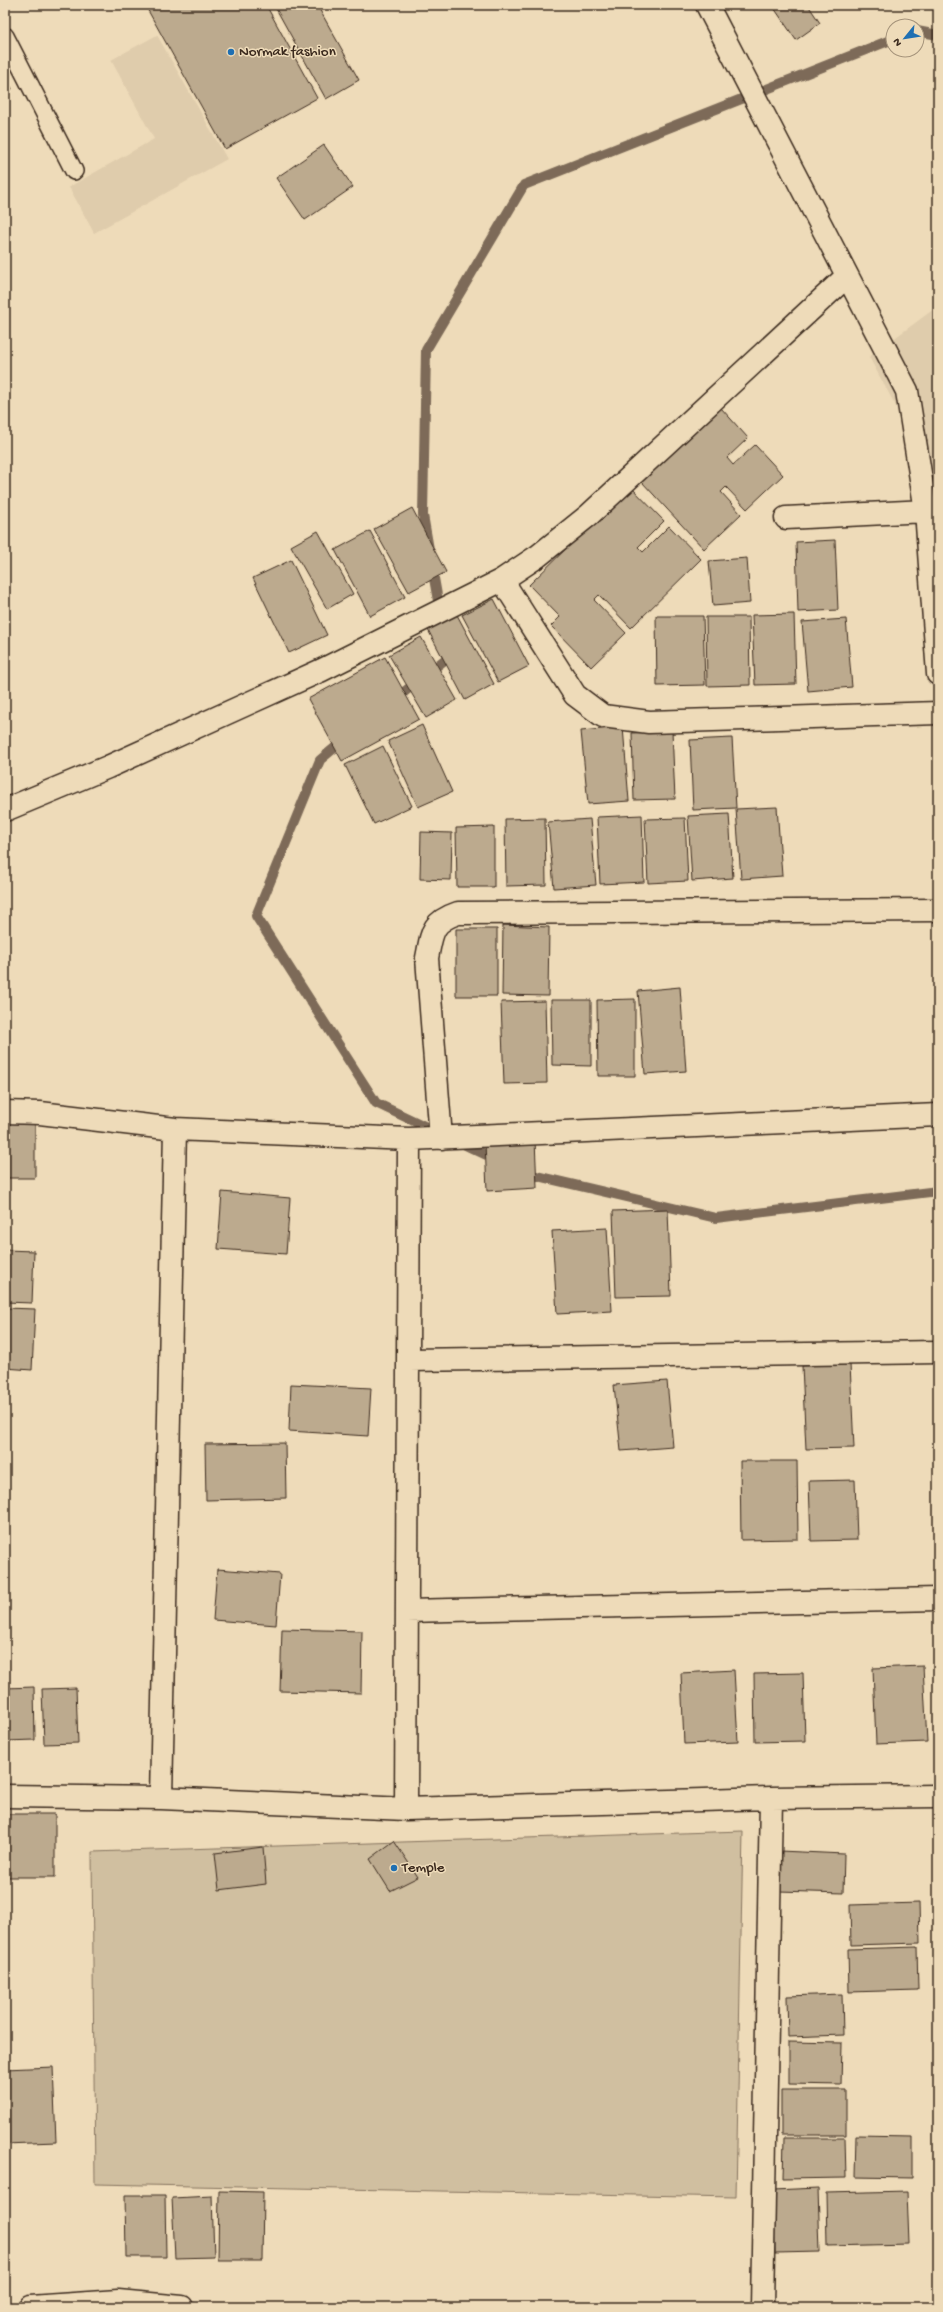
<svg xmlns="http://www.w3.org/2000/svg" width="943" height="2312" viewBox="0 0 943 2312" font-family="'Gochi Hand',sans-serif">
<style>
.built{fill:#dfccac}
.green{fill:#d0bfa0;stroke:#86745f}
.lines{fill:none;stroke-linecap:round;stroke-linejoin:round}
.stream{stroke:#7d6b58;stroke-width:10}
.building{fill:#bcaa8e;stroke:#3b2a1e}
.lane-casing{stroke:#3b2a1e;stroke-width:20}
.street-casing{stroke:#3b2a1e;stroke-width:25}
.lane{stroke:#eedbb9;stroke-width:17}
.street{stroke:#eedbb9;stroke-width:22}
.poi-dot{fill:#1f6fb2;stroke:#eedbb9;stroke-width:1.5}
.labels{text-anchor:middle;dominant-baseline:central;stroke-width:3;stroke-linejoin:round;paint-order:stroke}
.poi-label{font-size:15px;fill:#3b2a1e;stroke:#eedbb9;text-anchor:start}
</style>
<rect width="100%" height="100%" fill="#eedbb9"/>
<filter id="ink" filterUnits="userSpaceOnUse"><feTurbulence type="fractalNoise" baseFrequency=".025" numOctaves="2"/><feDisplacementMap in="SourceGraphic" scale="8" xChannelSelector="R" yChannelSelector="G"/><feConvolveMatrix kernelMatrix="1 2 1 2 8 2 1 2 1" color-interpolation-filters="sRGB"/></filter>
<g filter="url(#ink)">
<!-- built -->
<path class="built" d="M157,35l70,124 -133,74 -25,-46 85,-48 -43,-79z
M938,306v177l-69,-126z"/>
<!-- green -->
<path class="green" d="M743,1831l-7,366 -641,-13 -3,-332z"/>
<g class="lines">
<!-- stream -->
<path class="stream" d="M917,31l21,4
M429,549l-6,-34 3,-165 98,-165 369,-146
M432,567l8,45
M394,700l53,-42 -1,-8
M344,740l-24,20 -64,156 120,187 63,30
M457,1141l40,19
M524,1173l192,45 222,-27"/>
</g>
<!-- building -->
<path class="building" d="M145,5h121l51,93 -92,51z
M274,5h43l42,75 -33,19z
M772,5h36l12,18 -24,17z
M5,74l7,15 -7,3z
M324,145l29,42 -48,33 -29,-42z
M721,408l27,30 -21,20 6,7 22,-20 28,30 -36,34 -21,-22 -5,5 20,22 -37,35 -62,-67z
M630,486l34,35 -26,26 5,5 26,-26 32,33 -70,69 -32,-33 -5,5 32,33 -35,34 -40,-41 9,-9 -31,-32z
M412,508l34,64 -37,20 -35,-63z
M318,531l35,63 -26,15 -36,-63z
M370,531l35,66 -35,19 -35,-66z
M835,540l3,70 -40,2 -2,-70z
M747,558l3,45 -37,3 -4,-45z
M291,560l36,75 -38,18 -36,-75z
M494,599l35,67 -31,16 -36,-67z
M456,613l38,71 -29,16 -38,-72z
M794,614l2,70 -41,1 -3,-70z
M656,616h47l2,69 -48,1z
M706,617h43l1,68 -43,1z
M846,619l6,68 -44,4 -6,-69z
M421,637l36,63 -31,18 -37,-63z
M385,657l34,62 -77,42 -34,-62z
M422,725l30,67 -34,15 -30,-66z
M623,727l6,74 -41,3 -7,-73z
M672,731l3,68 -41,1 -2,-67z
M732,738l4,70 -43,2 -3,-70z
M383,746l29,60 -38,18 -29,-59z
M777,807l5,69 -41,3 -5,-70z
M729,814l4,64 -41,3 -4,-65z
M642,815l2,67 -44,2 -3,-67z
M545,818l1,67 -40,1 -1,-67z
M685,818l3,63 -40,2 -3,-64z
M590,819l6,66 -42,3 -6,-66z
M494,827v60h-37l-1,-59z
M421,832l31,1 -1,47 -31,-1z
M503,925l46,2 -1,69 -46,-1z
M456,929h41v67h-41z
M680,987l6,84 -41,3 -7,-83z
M635,999v77h-37l-1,-76z
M551,1000h40v66l-39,-1z
M545,1001l2,82 -43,1 -3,-82z
M5,1118l30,1v59h-30z
M535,1140l2,48 -50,3 -2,-49z
M222,1192l68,6 -4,56 -68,-5z
M668,1209l3,87 -55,1 -3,-86z
M607,1228l5,83 -55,3 -5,-83z
M5,1250l29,1 -2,52 -27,-1z
M5,1308l30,1 -3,61 -27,-2z
M850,1364l4,84 -48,1 -4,-83z
M667,1381l6,66 -52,4 -7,-66z
M291,1384l80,4 -3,48 -79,-5z
M285,1443l1,55 -80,2 -1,-56z
M740,1461h57l1,78 -57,1z
M855,1480l2,60 -46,1 -2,-60z
M217,1569l63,5 -4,51 -63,-5z
M282,1629l80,2 -1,62 -81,-2z
M923,1666l4,76 -51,2 -3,-76z
M734,1670l4,72 -54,2 -3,-71z
M803,1673l2,68 -50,1 -1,-68z
M34,1687l1,53 -30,1v-53z
M76,1688l2,55 -34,1 -2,-55z
M5,1814h50v63h-50z
M394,1841l24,36 -28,14 -20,-32z
M263,1847l3,37 -47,6 -4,-37z
M780,1851l64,3 -1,39 -64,-2z
M919,1903l1,40 -69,2 -1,-40z
M917,1947l1,43 -69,2 -1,-43z
M842,1994l1,41 -55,2 -1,-41z
M789,2042l53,1 -1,42 -52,-1z
M53,2067l3,75 -51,2v-75z
M781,2090h65v45h-65z
M856,2135l56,1v42l-57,-1z
M784,2138h61l1,40 -63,1z
M818,2188l2,64 -45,1 -2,-63z
M219,2191l44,1 -1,68h-44z
M907,2191l2,53 -82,2 -1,-53z
M125,2195h40l1,62h-40z
M212,2196l2,61 -39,1 -3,-60z"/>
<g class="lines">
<defs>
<path id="lane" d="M5,36l69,135"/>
<path id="street" d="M707,5l200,386 19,120 12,163
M786,518l140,-7
M502,580l73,115 28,21 46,6 289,-9
M5,810l103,-43 214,-97 180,-90 36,-24 51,-41 258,-239
M5,1112l35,1 135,16 234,10 529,-24
M441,1138l-14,-180c5,-25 4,-36 31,-45l480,-3
M409,1360l529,-8
M407,1611l531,-12
M5,1796l156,2 245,11 365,-11 167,-2
M161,1798l14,-669
M406,1809l3,-670
M30,2307l88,-6 64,6
M762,2307l9,-509"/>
</defs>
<!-- lane casing -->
<use href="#lane" class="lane-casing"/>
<!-- street casing -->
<use href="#street" class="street-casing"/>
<!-- lane -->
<use href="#lane" class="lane"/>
<!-- street -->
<use href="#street" class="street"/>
</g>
</g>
<!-- markers -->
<g class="poi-dot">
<circle cx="231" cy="52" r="4"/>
<circle cx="394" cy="1868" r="4"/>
</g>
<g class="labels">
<!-- poi labels -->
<g class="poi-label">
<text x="239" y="52">Normak fashion</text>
<text x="402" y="1868">Temple</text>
</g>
</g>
<!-- margin -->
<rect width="943" height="2312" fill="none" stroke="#eedbb9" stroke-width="20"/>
<rect x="10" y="10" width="923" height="2292" fill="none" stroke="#3b2a1e" stroke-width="1.5" filter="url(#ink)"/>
<!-- north arrow -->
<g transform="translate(905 38) rotate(240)"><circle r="19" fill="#eedbb9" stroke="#a6947b"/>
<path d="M0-3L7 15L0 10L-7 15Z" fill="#1f6fb2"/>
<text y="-6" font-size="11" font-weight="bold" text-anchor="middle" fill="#3b2a1e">N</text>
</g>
</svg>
